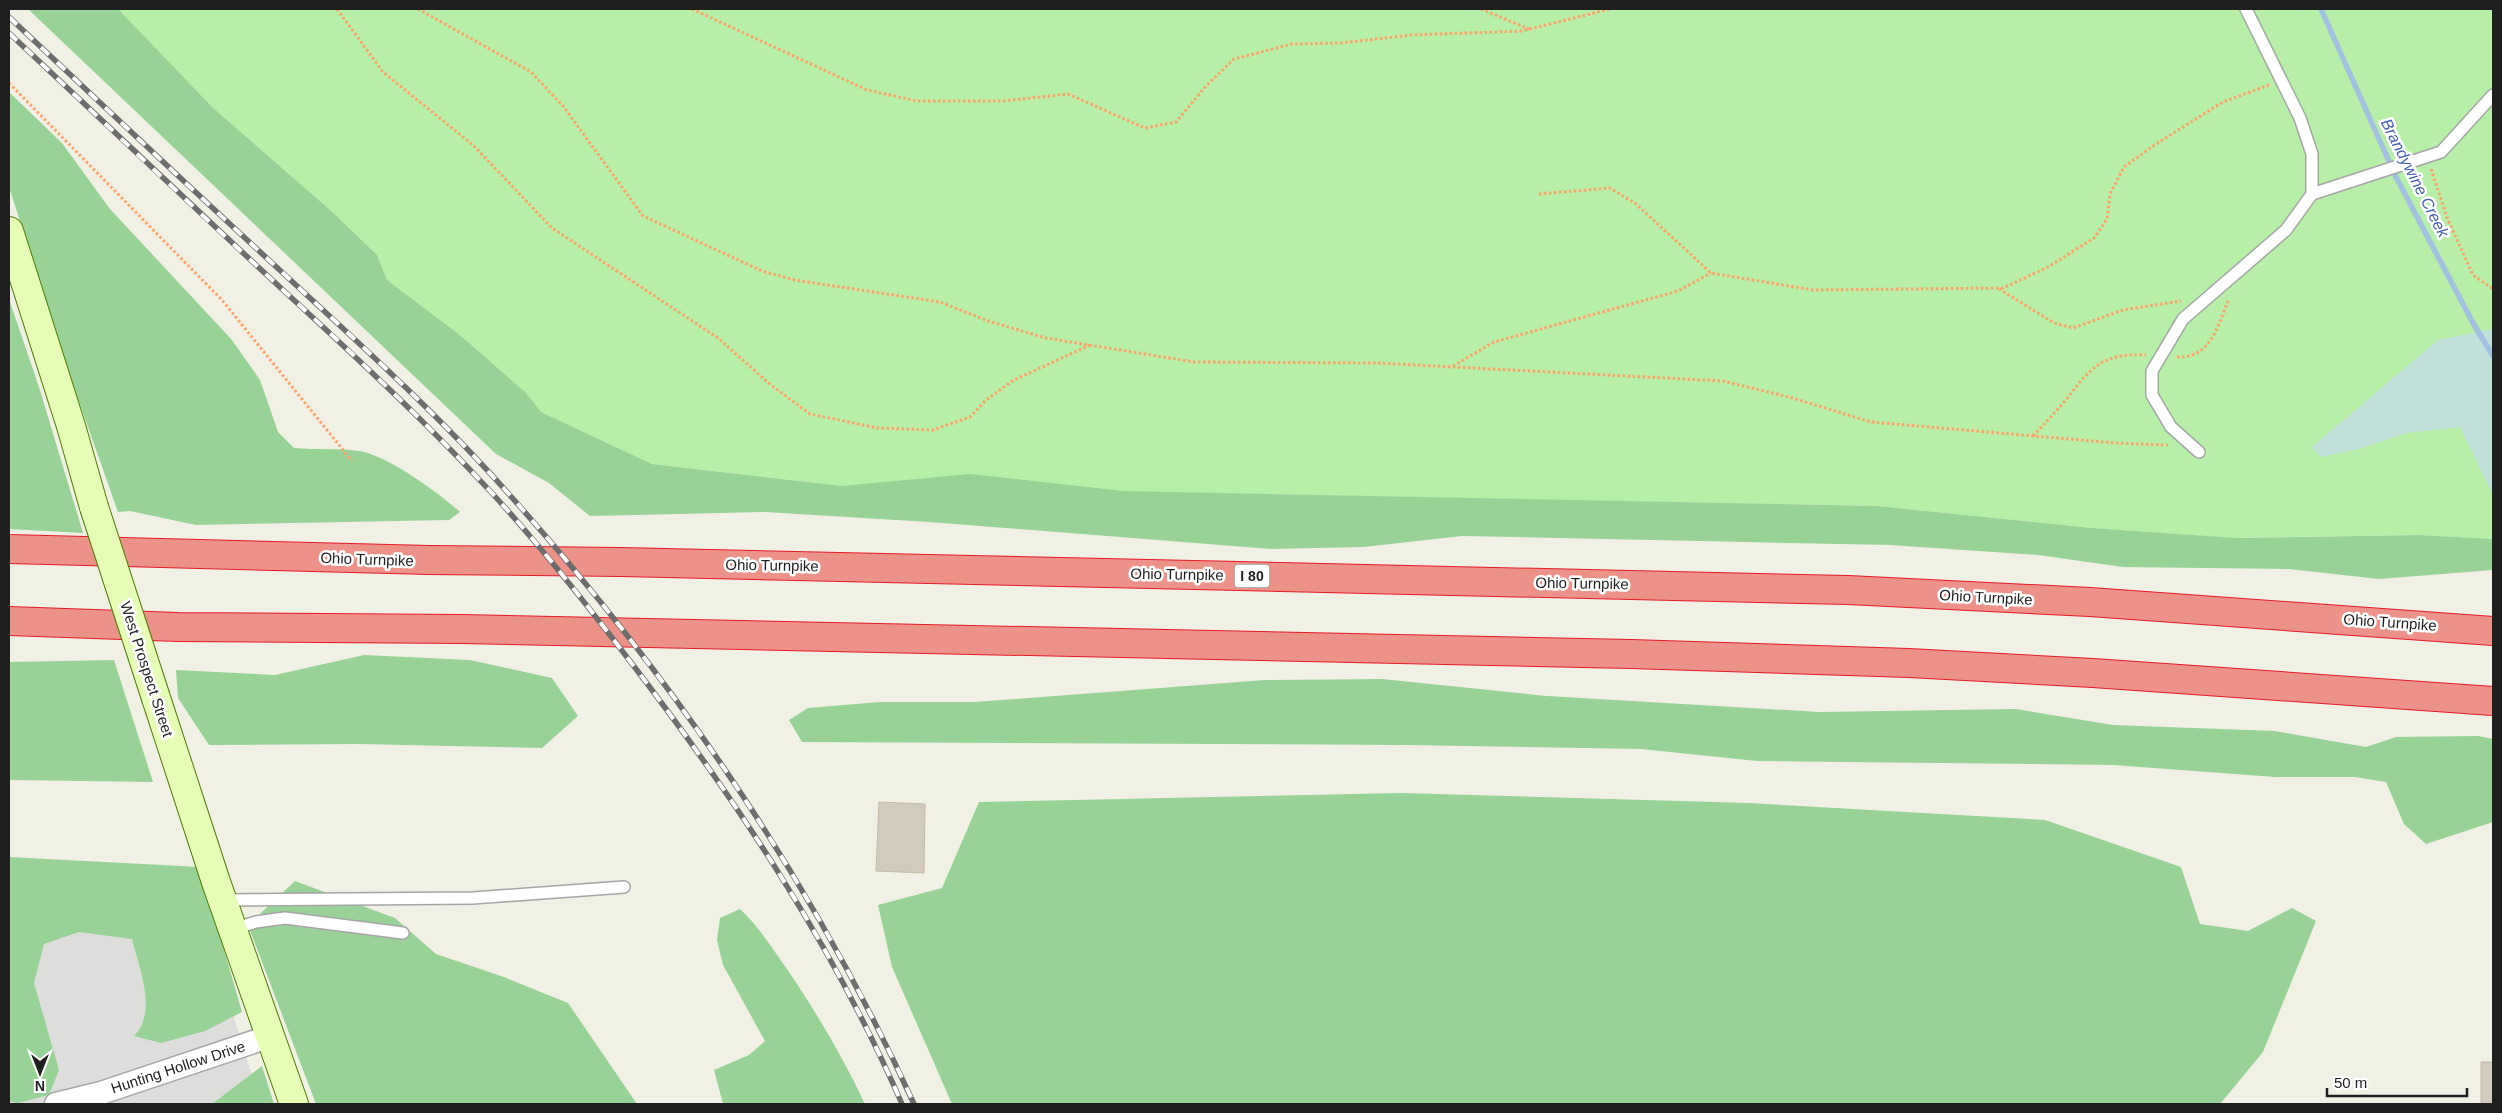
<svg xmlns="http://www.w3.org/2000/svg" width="2502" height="1113" viewBox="0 0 2502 1113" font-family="Helvetica,sans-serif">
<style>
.residential{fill:#dddddc}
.grass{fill:#b7eea8}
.forest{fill:#98d297}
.wetland{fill:#c1e0da}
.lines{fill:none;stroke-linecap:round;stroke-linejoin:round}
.stream{stroke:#a3c2e1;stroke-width:5.5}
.building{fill:#d1cbbe;stroke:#c3bba6}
.lane-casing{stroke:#a6a6a6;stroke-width:14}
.street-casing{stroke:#a6a6a6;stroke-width:25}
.secondary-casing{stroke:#4c7d00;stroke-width:30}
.highway-casing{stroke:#e61b28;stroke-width:30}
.path{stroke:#ffa168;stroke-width:3;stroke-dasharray:2.5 2.5;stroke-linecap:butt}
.lane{stroke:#fff;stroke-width:11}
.street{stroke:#fff;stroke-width:22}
.secondary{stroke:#e6fdb6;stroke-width:28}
.highway{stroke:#ec9288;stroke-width:28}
.rail-casing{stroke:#6d6d6d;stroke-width:5.5}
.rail{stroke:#fff;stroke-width:4;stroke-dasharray:11;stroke-linecap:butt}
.secondary-bridge-casing{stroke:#4c7d00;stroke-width:30;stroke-linecap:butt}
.secondary-bridge{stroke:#e6fdb6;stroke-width:28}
.labels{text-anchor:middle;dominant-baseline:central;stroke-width:5;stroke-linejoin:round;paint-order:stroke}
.shield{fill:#fff;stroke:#626262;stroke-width:1}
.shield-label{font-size:14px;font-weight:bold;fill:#1f1f1f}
.street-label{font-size:15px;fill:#1f1f1f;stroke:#fff}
.water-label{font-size:16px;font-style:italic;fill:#455eb6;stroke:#fff}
</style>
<rect width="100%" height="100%" fill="#f1f0e5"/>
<!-- residential -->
<path class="residential" d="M9,868l181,8 71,228h-252z"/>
<!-- grass -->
<path class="grass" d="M66,9h2427v530l-74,-4 -188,3 -139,-10 -215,-22 -1035,-20 -190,-22 -111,-52z"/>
<!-- forest -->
<path class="forest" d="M28,9h90l94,98 119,104 46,44 10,25 74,56 64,56 16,20 111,52 190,22 128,-12 153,17 754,15 215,22 144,10 183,-3 74,4v31l-114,9 -90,-10 -166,-2 -85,-12 -148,-10 -428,-9 -98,11 -93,2 -342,-27 -164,-10 -175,4 -41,-33 -53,-29z
M9,92l53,51 48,66 122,131 28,40 18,52 16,16c21,2 44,0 65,3 28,4 80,42 101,61l-11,8 -253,5 -66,-14 -12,1 -47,-133 -62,-192z
M9,299l30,88 44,146 -74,-4z
M364,655l106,5 82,18 26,38 -36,32 -184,-4 -149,1 -31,-47 -2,-28 99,5z
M114,660l39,122 -144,-2v-118z
M1382,679l165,17 273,16 196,-3 97,16 162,6 91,16 30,-10 82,-1 15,3v83l-67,22 -22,-20 -18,-42 -31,-5h-80l-161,-12 -357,-4 -116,-12 -235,-4 -604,-3 -13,-22 19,-12 72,-6h95l290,-22z
M1401,793l347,10 297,17 136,47 19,57 48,7 44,-23 24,13 -53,131 -43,52h-1268l-60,-137 -14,-62 64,-17 37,-86z
M9,857l191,10 42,145 -37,19 -44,12 -27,-7c24,-24 5,-68 -2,-97l-53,-7 -35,12 -10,39 25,87 -10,25 -31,8 -9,-2z
M295,881l100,37 41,36 68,23 64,26 69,101h-321l-68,-179z
M740,909c19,18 32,39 47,60 29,43 56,88 78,135h-142l-9,-34 35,-15 16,-14 -42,-76 -6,-25 3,-22z
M262,1066l12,38h-62z"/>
<!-- wetland -->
<path class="wetland" d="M2493,329v166l-33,-68 -53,6 -48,16 -38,8 -9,-10 126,-107z"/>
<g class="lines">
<!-- stream -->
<path class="stream" d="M2321,9l75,168 77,146 20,33"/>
</g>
<!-- building -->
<path class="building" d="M879,802l46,2 -1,69 -48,-2z
M2481,1062h12v42h-12z"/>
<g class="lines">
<defs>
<path id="lane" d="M2312,194l129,-42 52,-57
M2199,452l-28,-25 -19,-32v-24l31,-52 103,-89 26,-36v-40l-12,-36 -54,-109
M223,900l250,-2 151,-11
M233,929l23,-7 29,-4 118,15"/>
<path id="street" d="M56,1104l45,-11 170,-57"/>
<path id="secondary" d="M9,231l62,195 23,81
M156,698l60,184 78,222"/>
<path id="highway" d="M9,549l420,11 192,2 1227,28 242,12 403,29
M9,621l169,6 284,2 1169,25 278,9 184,10 400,28"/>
</defs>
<!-- lane casing -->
<use href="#lane" class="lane-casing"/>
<!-- street casing -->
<use href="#street" class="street-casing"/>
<!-- secondary casing -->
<use href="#secondary" class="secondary-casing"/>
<!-- highway casing -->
<use href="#highway" class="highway-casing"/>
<!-- path -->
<path class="path" d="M337,9l46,63 91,74 78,82 166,110 53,47 39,29 68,14 55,2 37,-13 16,-17 28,-20 76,-35
M418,9l113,63 32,34 80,110 119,55 33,9 145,22 48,19 58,17 148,24 183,1 346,18 66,16 82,25 245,21 52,2
M692,9l175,81 50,11h87l64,-7 77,34 31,-6 30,-36 28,-27 58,-15 49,-1 70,-8 111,-4 88,-22
M1481,9l48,20
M9,83l213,217 130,161
M2431,169l17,51 25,55 20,14
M1539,194l71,-6 26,16 75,69 102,17 190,-2 45,-21 46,-29 13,-19 3,-25 14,-27 32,-23 67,-42 46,-17
M1999,289l55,34 19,5 50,-18 58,-9
M2177,357c33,2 41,-31 51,-56
M1453,366l41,-24 184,-51 33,-18
M2033,436c12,-13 24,-25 35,-39 24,-31 36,-44 78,-42"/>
<!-- lane -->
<use href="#lane" class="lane"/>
<!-- street -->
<use href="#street" class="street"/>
<!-- secondary -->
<use href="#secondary" class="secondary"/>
<!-- highway -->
<use href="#highway" class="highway"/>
<defs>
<path id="rail" d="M9,17c87,82 174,164 262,245 80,74 163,148 236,230 164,183 305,388 407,612
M9,33c82,77 164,155 247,232 79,73 160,146 234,226 51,55 98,115 143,174 104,136 201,282 269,439"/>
</defs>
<!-- rail casing -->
<use href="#rail" class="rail-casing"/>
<!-- rail -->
<use href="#rail" class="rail"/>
<defs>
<path id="secondary-bridge" d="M94,507l62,191"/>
</defs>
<!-- secondary-bridge casing -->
<use href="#secondary-bridge" class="secondary-bridge-casing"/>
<!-- secondary-bridge -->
<use href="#secondary-bridge" class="secondary-bridge"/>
</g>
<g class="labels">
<!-- shield labels -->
<rect class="shield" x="1234.5" y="564.5" width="35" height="23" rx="4"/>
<g class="shield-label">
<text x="1252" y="576">I 80</text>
</g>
<!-- street labels -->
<g class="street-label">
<text transform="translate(367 559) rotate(2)">Ohio Turnpike</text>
<text transform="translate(772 565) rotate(1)">Ohio Turnpike</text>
<text transform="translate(1177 574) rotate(1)">Ohio Turnpike</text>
<text transform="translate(1582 583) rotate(1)">Ohio Turnpike</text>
<text transform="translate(1986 597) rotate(3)">Ohio Turnpike</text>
<text transform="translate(2390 622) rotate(4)">Ohio Turnpike</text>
<text transform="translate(147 669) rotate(72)">West Prospect Street</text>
<text transform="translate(178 1067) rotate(-18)">Hunting Hollow Drive</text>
</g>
<!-- water labels -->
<g class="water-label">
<text transform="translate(2415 178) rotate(63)">Brandywine Creek</text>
</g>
</g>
<!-- border -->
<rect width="2502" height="1113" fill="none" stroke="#1f1f1f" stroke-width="20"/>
<!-- north arrow -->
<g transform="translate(40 1073) rotate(180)" stroke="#ffffff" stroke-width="4" paint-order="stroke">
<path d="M0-4L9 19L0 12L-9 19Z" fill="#1f1f1f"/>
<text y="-8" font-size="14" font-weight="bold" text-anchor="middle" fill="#1f1f1f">N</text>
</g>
<!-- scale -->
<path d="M2327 1088v8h140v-8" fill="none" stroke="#1f1f1f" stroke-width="2.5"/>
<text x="2334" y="1088" font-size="15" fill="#1f1f1f" stroke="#ffffff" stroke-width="4" paint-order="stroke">50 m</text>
</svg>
